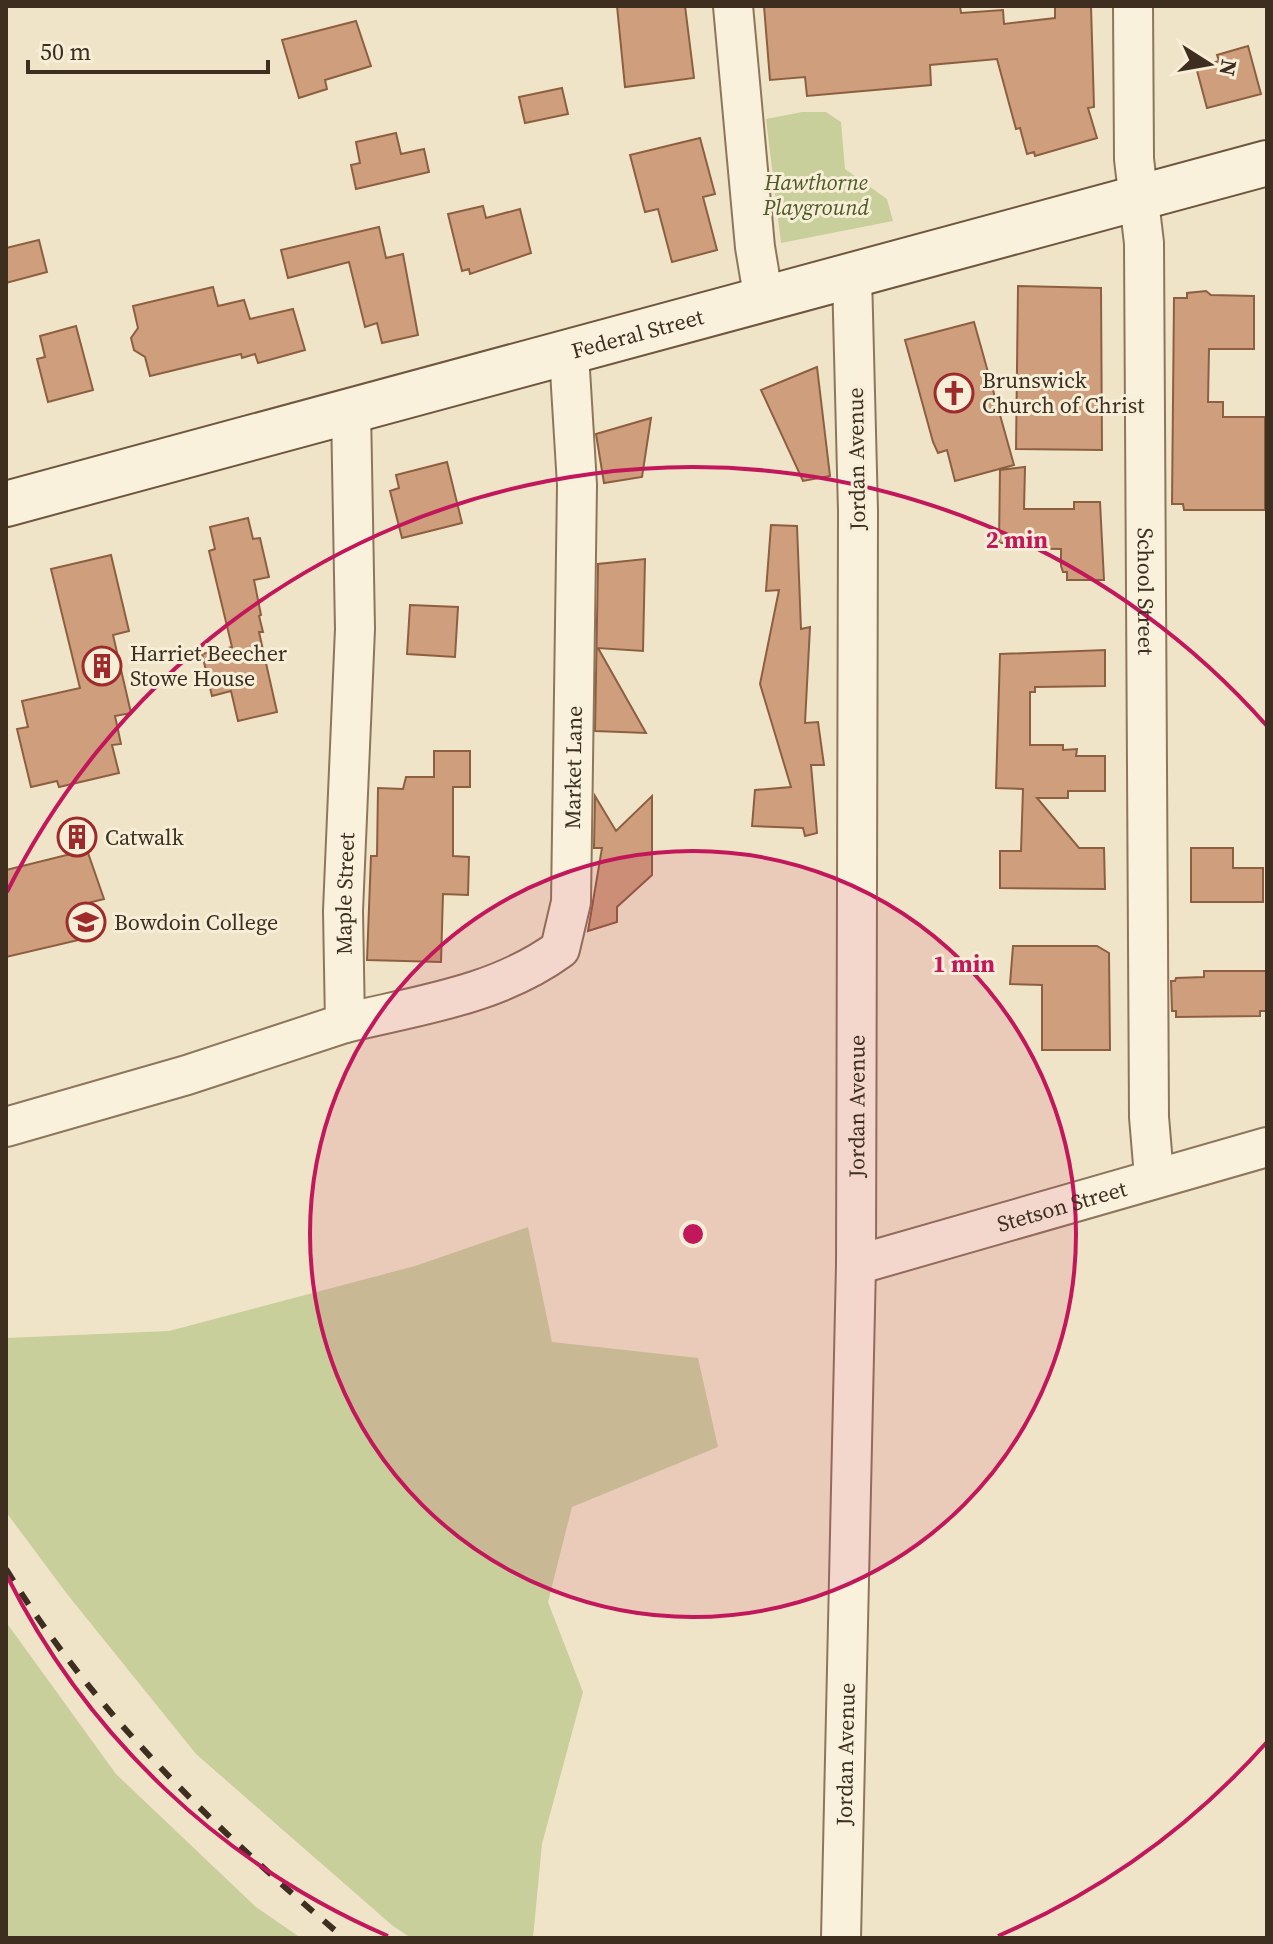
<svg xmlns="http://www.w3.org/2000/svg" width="1273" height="1944" viewBox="0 0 1273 1944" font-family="'Source Serif 4',serif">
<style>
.green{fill:#c9cf9b}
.building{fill:#cf9f7d;stroke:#8d5f41;stroke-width:2}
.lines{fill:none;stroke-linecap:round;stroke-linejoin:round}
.street-casing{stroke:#8d765c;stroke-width:42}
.secondary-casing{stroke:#6f573f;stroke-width:48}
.street{stroke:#faf1dc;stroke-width:38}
.secondary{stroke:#faf1dc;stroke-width:44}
.rail{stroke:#3d2e20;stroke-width:6;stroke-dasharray:14 14;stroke-linecap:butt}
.ring{fill:none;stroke:#c2185b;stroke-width:4}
.labels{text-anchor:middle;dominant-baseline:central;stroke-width:6;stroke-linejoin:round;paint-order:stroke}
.park-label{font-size:22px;font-style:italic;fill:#4d5a26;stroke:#f7eed8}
.street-label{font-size:22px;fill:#3d2e20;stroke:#f7eed8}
.poi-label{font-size:22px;fill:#3d2e20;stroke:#f7eed8;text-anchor:start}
.centre{fill:#c2185b;stroke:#f7eed8;stroke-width:4}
.ring-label{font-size:24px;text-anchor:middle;font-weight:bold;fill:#c2185b;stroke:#f7eed8;stroke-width:6;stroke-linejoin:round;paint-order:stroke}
</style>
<rect width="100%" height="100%" fill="#f0e4c8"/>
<!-- green -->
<path class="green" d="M802,112h24l15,10 4,47 42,30 6,22 -112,22 -15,-124z
M528,1227l24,115 146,16 20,89 -146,60 -24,95 35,90 -41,152 -9,94h-122l-18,-12 -197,-172 -129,-160 -61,-82v-174l163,-7 246,-65z
M6,1622l110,152 140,133 45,31h-295z"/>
<!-- building -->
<path class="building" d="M617,6h68l9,72 -69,9z
M764,6h196l1,7 42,-3 1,14 51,-6v-12h36l3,101 -6,1 9,30 -62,18 -1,-4 -7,2 -7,-26 -4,1 -19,-70 -67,6 1,20 -124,11 -2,-19 -35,3z
M356,21l15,45 -46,14 2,9 -28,9 -17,-58z
M1248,46l13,48 -54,14 -11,-41 23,-6 -2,-6z
M562,88l6,26 -43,9 -6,-26z
M396,133l5,21 23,-5 5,23 -73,17 -5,-24 9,-2 -4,-21z
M700,138l15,56 -12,3 14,53 -45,12 -14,-53 -13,3 -15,-57z
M483,206l3,12 34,-9 11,44 -61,21 -1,-5 -7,2 -14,-57z
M379,227l7,31 17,-4 15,81 -36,8 -5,-20 -12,4 -16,-65 -61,16 -7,-28z
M39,240l8,32 -41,11v-35z
M1018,286l83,2 1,162 -86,-1z
M213,287l5,19 26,-6 6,19 43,-10 12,41 -47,13 -3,-9 -13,4 -1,-4 -91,22 -5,-19 -11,-7 -3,-12 7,-10 -5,-22z
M1206,291l5,4 43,1v53h-45l-1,53h15v15h42v93h-81l-1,-6h-11l2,-206h13v-5z
M974,322l40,143 -59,16 -8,-31 -9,3 -5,-11 -28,-102z
M76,326l17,64 -45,12 -11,-43 8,-2 -5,-21z
M817,367l13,109 -27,5 -42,-91z
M651,418l-9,59 -38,6 -8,-49z
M447,462l15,61 -60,15 -12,-47 9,-3 -3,-13z
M1025,467l-1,42h50v-7h26l4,78h-37v-8h-4l-2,-6v-17l-53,-1v-5h-9l1,-73z
M248,518l5,21 7,-1 9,39 -15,3 7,35 -2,1 4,16h-4l18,80 -39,9 -7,-30 -19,5 -10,-42 30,-7 -23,-96 6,-2 -5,-22z
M771,525l26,1 4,103 9,-2 -5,96 13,-1 6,43h-13l6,68 -12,3 -2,-8 -51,-2 3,-36 36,-3 -31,-103 19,-94 -13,1z
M111,555l18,76 -16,4 18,78 -16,3 6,28 -9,1 7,28 -60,14 -2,-6 -26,6 -14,-58 11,-2 -6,-26 58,-13 -29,-119z
M645,559l-2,92 -45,-3 48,85 -51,-2 3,-167z
M410,605l48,2 -3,50 -48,-3z
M1105,650v36l-70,1v5h-5v53h33v5l14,-1 -1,7h29v35h-37v7h-31l42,50h25l1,41 -105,-1v-37h21l2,-62 -27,-1 4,-134z
M434,751h36v36h-17v69l16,1 -1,38 -25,-1 -2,68 -74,-2 4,-104h6l1,-68 25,1 3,-12h28z
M595,796l21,35 36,-35v79l-35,32v15l-29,9 14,-83h-8z
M1191,848h42v20h30v34h-72z
M87,850l17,49 -16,4 3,11 -9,2 5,22 -81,19v-87z
M1013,946h84l12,7 1,97h-68v-65l-32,-1z
M1204,971h63v40h-7v5l-84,1v-6h-4l-1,-30h4l1,-3 28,-1z"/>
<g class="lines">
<defs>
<g id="street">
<path d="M733,6l22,241 9,54"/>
<path id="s1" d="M1133,6l1,153 10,84 5,874 5,59"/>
<path id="s2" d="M345,1023c75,-18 152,-28 215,-74l11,-47 6,-417 -8,-131"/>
<path id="s3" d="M6,1127l181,-52 158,-52 -2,-112 12,-282 -4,-219"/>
<path id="s4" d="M856,1265l411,-118"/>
<path id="s5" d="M841,1938l15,-673 2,-754 -6,-236"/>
</g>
<g id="secondary">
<path id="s6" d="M6,504l1261,-341"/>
</g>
</defs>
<!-- street casing -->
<use href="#street" class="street-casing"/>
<!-- secondary casing -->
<use href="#secondary" class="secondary-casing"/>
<!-- street -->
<use href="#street" class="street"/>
<!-- secondary -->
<use href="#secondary" class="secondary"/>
<!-- rail -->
<path class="rail" d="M6,1569c88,144 210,261 338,369"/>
</g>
<!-- distance rings -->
<circle cx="693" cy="1234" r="383" fill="#c2185b" fill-opacity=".12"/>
<g class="ring">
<circle cx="693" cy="1234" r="383"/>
<path d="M1267 1742A766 766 0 0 1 998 1936M388 1936A766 766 0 0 1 7 1576M7 892A766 766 0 0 1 1267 726"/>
</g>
<!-- icons -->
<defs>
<symbol id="church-ring" viewBox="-11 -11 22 22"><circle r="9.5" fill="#f7eed8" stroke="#9e2a2b" stroke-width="1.5"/><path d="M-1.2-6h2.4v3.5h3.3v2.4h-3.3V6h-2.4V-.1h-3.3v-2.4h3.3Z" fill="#9e2a2b"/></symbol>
<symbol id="building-ring" viewBox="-11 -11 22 22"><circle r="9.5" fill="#f7eed8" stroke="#9e2a2b" stroke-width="1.5"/><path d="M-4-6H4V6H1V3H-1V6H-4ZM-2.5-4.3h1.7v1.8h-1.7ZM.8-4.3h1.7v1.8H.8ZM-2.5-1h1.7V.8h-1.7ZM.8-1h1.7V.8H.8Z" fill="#9e2a2b"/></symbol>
<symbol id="university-ring" viewBox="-11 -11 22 22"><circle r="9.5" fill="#f7eed8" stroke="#9e2a2b" stroke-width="1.5"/><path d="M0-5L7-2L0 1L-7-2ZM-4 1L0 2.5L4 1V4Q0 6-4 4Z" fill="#9e2a2b"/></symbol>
</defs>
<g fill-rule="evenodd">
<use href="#church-ring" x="932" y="371" width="44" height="44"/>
<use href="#building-ring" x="80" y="644" width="44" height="44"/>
<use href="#building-ring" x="55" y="815" width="44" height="44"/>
<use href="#university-ring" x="64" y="900" width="44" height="44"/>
</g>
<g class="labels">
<!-- park labels -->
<g class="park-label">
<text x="816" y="182">Hawthorne<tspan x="816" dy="25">Playground</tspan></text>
</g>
<!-- street labels -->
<g class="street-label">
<text stroke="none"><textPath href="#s6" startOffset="654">Federal Street</textPath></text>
<text transform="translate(856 459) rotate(-91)">Jordan Avenue</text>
<text stroke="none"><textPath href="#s1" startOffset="586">School Street</textPath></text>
<text stroke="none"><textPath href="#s2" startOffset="412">Market Lane</textPath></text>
<text stroke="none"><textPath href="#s3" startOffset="484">Maple Street</textPath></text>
<text stroke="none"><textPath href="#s5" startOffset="832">Jordan Avenue</textPath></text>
<text stroke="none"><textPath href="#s4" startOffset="214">Stetson Street</textPath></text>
<text stroke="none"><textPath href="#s5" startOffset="184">Jordan Avenue</textPath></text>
</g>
<!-- poi labels -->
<g class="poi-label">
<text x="982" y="380">Brunswick<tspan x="982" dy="25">Church of Christ</tspan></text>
<text x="130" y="653">Harriet Beecher<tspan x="130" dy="25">Stowe House</tspan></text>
<text x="105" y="837">Catwalk</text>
<text x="114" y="922">Bowdoin College</text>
</g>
</g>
<circle cx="693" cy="1234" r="12" class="centre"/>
<g class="ring-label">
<text x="1017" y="548">2 min</text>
<text x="964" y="972">1 min</text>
</g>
<!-- border -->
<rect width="1273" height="1944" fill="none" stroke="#3d2e20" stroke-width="16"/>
<!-- north arrow -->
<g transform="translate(1209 64) rotate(101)" stroke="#f7eed8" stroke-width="6" paint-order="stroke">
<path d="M0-6L14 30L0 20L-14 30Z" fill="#3d2e20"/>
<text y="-12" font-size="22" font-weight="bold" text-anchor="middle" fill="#3d2e20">N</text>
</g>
<!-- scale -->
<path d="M28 60v12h240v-12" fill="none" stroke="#3d2e20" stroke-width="4"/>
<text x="40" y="60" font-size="24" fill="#3d2e20" stroke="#f7eed8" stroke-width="6" paint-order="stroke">50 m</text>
</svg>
